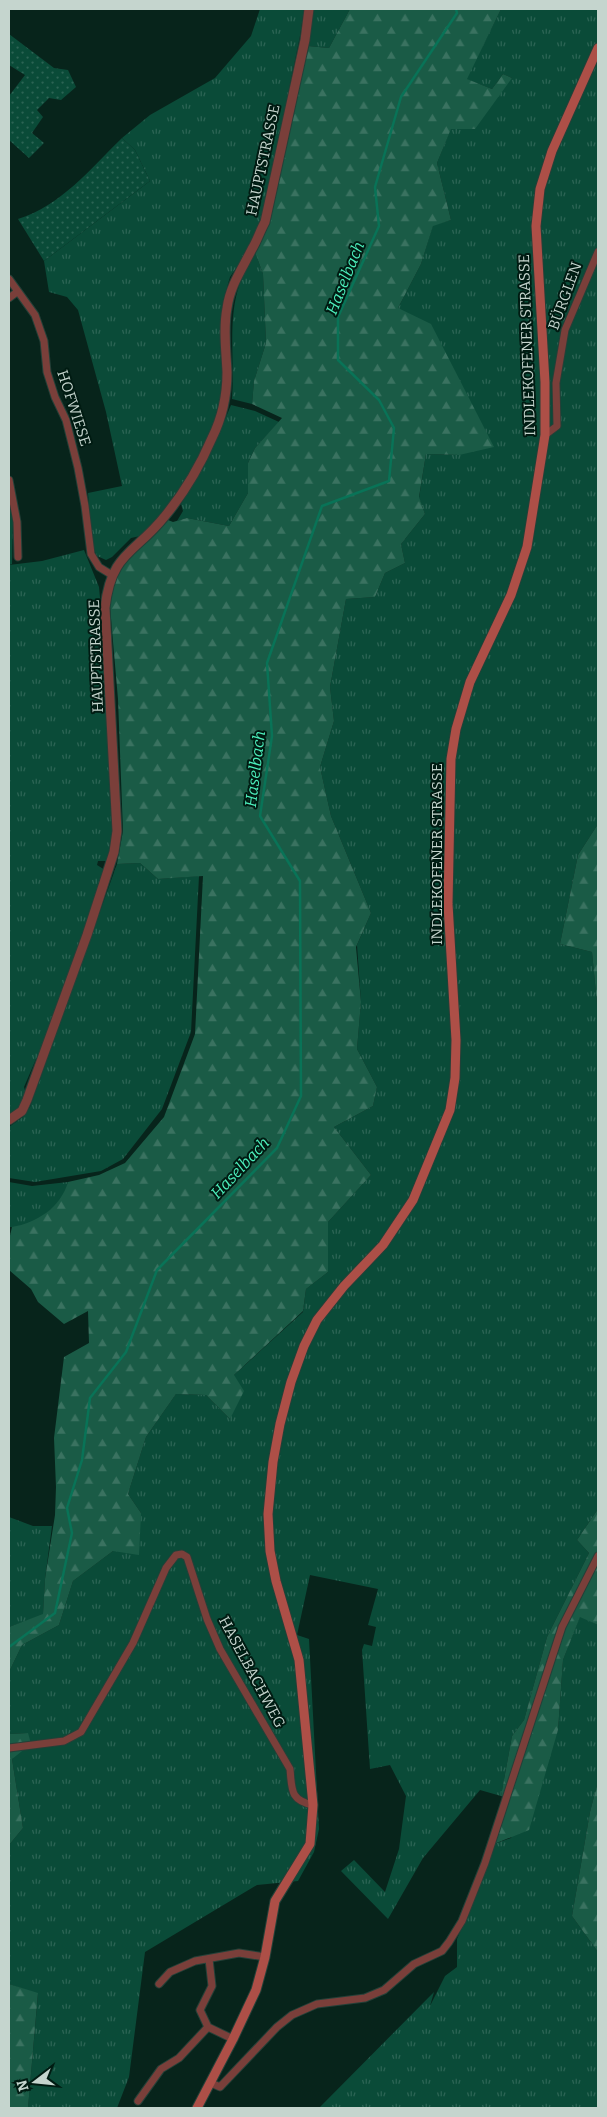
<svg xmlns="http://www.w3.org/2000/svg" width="607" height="2117" viewBox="0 0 607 2117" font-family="Bitter,serif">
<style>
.grass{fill:url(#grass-tufts)}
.forest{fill:url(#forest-firs)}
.cemetery{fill:url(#cemetery-stones)}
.garden{fill:url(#garden-dots)}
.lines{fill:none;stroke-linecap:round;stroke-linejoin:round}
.stream{stroke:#097357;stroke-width:2.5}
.minor-casing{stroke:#254038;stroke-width:9}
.tertiary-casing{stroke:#254038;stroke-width:11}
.secondary-casing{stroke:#254038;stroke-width:11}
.minor{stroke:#7a3f3a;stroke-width:7}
.tertiary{stroke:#7a3f3a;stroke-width:9}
.secondary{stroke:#ad4f47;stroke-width:9}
.labels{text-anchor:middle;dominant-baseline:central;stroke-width:4;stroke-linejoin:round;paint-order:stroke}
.street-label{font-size:15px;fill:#c5d5ce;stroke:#001b12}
.water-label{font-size:16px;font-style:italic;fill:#4cefbc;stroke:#001b12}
</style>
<defs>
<pattern id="grass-tufts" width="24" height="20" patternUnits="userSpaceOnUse" patternTransform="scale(1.25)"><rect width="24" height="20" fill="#0a4b38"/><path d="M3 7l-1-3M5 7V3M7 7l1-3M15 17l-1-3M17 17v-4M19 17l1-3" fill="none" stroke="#2c6454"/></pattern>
<pattern id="forest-firs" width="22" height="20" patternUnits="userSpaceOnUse" patternTransform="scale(1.25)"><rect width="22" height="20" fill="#1a5b46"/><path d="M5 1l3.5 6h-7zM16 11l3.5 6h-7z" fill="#3a7260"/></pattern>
<pattern id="cemetery-stones" width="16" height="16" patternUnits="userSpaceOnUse" patternTransform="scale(1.25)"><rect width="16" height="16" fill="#0a4b38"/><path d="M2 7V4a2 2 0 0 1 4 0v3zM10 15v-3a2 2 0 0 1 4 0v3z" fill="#2c6454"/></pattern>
<pattern id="garden-dots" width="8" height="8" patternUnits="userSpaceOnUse" patternTransform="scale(1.25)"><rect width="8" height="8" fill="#0a4b38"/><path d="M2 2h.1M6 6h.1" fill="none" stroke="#2c6454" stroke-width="1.8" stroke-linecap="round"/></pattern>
</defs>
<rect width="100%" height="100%" fill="#07241b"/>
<!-- grass -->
<path class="grass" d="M260,9h44l-4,27 -38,183 -17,36 -15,22 -7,24 -2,45 2,25 -3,29 -10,36 -18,37 -31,41 -21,22 -9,2 -19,19 -6,3 -9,-4 -5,-10 -4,-53 34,-7 -16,-74 -28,-102 -11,-13 -18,-5 -5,-31 106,-80 -15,-31 -13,-12 28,-23 65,-37 36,-42z
M313,9h37l-21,39 -21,-2z
M501,9h97v815l-20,31 -18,89 32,8 6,62v495l-21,31 12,13 -42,84 -23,83 -12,16 -11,60 -21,-6 -57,68 -35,61 -47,-48 13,-11 31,32 14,-43 7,-53 -16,-31 -20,4 -8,-119 2,-6 8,2 4,-19 -8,-2 10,-36 -68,-14 -13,60 12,4 10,190 -5,23 -16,29 -41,4 -112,67 -16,125 -12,31h-89l10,-114 -29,-10v-139l14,-17 -11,-69 16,-26 -19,1v-62l13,-27 37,-20 14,-44 40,-30 28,-38 -13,-19 18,-57 30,-43 30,1 24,24 4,-44 69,-63 3,-23 22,-17v-50l43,-47 -37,-48 39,-21 4,-19 -20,-38 4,-47 -4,-57 14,-32 -40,-97 -11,-49 14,-46 -4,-34 16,-88 29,-2 10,-24 20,-10 -4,-19 24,-30 -6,-16 7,-44 33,1 -61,-147 23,-44 12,-39 18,-5 -14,-57 14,-35 61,-50 -9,-4 -11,15 -26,-10z
M255,252l8,22 3,69 -12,38 -2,23 -20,-5c3,-38 -5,-80 8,-116 4,-11 10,-21 15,-31z
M231,405l24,6 24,11 -24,26 -7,15v30l-19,33 -42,-8 -10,3 6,-10 -2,-7c20,-32 36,-64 50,-99z
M84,550l15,37 8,87 7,160 -7,27h-9l-1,4 8,5 -64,183 -5,6 -12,28 2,7 -7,16 -10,7v-552l33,-4z
M140,863l18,16 41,-3 -8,156 -29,77 -39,50 -22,12 -66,11 -26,-4v-51l14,-10 7,-10 87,-243z
M9,1182l23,4 36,-4c-1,5 -2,11 -5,15 -12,15 -34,32 -54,30z
M9,1517l24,9h19l-7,53 -2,36 -34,12z
M580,1616l18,9v156l-8,31 -18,104 26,36v156h-279l115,-116 -4,14 15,-30 12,-9v-28l21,-47 16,-48 17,-6 47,-108 5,-70z"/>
<!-- forest -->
<path class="forest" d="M350,9h151l-34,70 25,10 11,-15 9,4 -37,51h-24l-14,34 14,57 -18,6 -12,38 -23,44 33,16 63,123 -35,8 -33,-1 -7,43 6,17 -24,30 4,19 -20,10 -10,24 -29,2 -16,88 4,34 -14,46 11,49 40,97 -15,34 5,55 -4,47 20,38 -4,19 -39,21 37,48 -43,47v50l-22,17 -3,22 -69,64 10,16 -14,28 -24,-24 -30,-1 -30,43 -18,57 13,19 -2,42 -26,-4 -40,30 -14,44 -37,20 -13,27v-45l34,-13 2,-35 10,-64 1,-28 -2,-49 10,-81 25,-14 -1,-32 -24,13 -26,-22 -7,-13 -22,-19v-30l3,-13c25,-4 49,-20 56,-45l31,-7 26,-12 39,-46 31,-83 8,-158 -45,3 -18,-16 -23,1 6,-33 -5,-132 -8,-92c4,-45 27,-59 58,-87l5,2 14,-4 42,8 19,-33v-30l7,-15 27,-30 -30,-14 2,-23 12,-38 -3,-69 -8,-22 13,-26 40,-180 21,2z
M598,824v190l-6,-62 -32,-8 18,-89z
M598,1509v116l-18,-8 -17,43 -5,70 -29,100 -35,14 15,-45 -8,-3 11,-60 12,-16 23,-83 42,-84 -12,-13z
M28,1733l3,11 -19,15 11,69 -14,17v-111z
M598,1781v171l-26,-36 18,-104z
M9,1984l29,9 -10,115h-19z"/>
<!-- cemetery -->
<path class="cemetery" d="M9,500l4,22 -1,42 -3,1z"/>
<!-- garden -->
<path class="garden" d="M9,34l45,34 14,2 8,17 -15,13 -12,-2 -12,12 6,7 -11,16 12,10 -15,15 -20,-18v-44l16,-21 -16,-10z
M122,138l13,12 15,31 -106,80 -26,-42c43,-13 73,-51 104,-81z"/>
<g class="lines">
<!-- stream -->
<path class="stream" d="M9,1647l46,-34 17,-80 -5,-25 15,-48 8,-62 36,-46 31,-82 120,-122 24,-52 -1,-215 -40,-65 12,-80 -5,-73 55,-157 67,-25 5,-53 -15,-28 -41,-40v-43l41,-91 -4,-39 26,-90 56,-84 -1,-4"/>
<defs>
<path id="minor" d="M9,279l26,36 9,26 3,31 8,25 11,23 12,48 7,38 6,48 8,13 13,8
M9,298l8,-6
M545,435l12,-9 -1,-43 9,-53 33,-78
M9,480l8,42 1,35
M9,1748l55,-7 17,-9 52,-89 33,-75 10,-13 6,-1 5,3 20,62 13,30 70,120c2,21 0,31 23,36
M159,1984l11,-12 25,-11 44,-8 26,4
M208,2027l-8,-17 12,-24 -3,-27
M211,2083l9,4 57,-60 15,-12 25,-11 48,-6 19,-8 30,-26 28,-13 7,-9 13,-21 23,-58 77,-236 36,-71
M138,2101l23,-32 18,-11 29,-31 25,12"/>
<path id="tertiary" d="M9,1120l13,-9 5,-11 60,-165 27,-83 3,-21 -12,-223c6,-56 30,-54 60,-92 19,-23 35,-50 47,-78 10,-20 15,-44 15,-66 -1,-21 -4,-43 0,-64 3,-22 15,-39 25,-59 5,-8 8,-18 13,-27l40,-182 4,-31"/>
<path id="secondary" d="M197,2108l36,-69 23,-49 9,-33 10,-56 35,-57 3,-39 -14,-145 -23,-79 -6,-30 -2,-37 5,-52 7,-38 11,-42 13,-36 13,-26 27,-34 39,-41 30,-45 37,-90 5,-32 1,-38 -8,-136 3,-145 5,-30 14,-47 41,-87 16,-48 18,-112v-53l-9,-156 4,-37 12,-38 46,-103"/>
</defs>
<!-- minor casing -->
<use href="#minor" class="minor-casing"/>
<!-- tertiary casing -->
<use href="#tertiary" class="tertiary-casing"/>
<!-- secondary casing -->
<use href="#secondary" class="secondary-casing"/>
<!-- minor -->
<use href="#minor" class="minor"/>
<!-- tertiary -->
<use href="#tertiary" class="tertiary"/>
<!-- secondary -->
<use href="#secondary" class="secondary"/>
</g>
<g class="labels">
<!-- street labels -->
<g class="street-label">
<text transform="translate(263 160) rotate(-78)">HAUPTSTRASSE</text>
<text transform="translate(565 296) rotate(-70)">BÜRGLEN</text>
<text transform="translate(527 345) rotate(-92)">INDLEKOFENER STRASSE</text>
<text transform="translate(74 408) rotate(72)">HOFWIESE</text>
<text transform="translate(96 656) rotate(-92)">HAUPTSTRASSE</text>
<text transform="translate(437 854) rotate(-90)">INDLEKOFENER STRASSE</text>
<text transform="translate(252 1672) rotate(62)">HASELBACHWEG</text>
</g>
<!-- water labels -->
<g class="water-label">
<text transform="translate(345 278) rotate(-68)">Haselbach</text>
<text transform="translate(255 769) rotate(-83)">Haselbach</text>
<text transform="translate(240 1168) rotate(-47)">Haselbach</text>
</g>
</g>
<!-- border -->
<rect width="607" height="2117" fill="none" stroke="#c5d5ce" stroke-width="20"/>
<!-- north arrow -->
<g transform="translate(35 2082) rotate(254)" stroke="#001b12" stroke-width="4" paint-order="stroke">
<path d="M0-4L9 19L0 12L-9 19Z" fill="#c5d5ce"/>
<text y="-8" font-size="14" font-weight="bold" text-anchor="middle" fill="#c5d5ce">N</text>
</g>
</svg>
